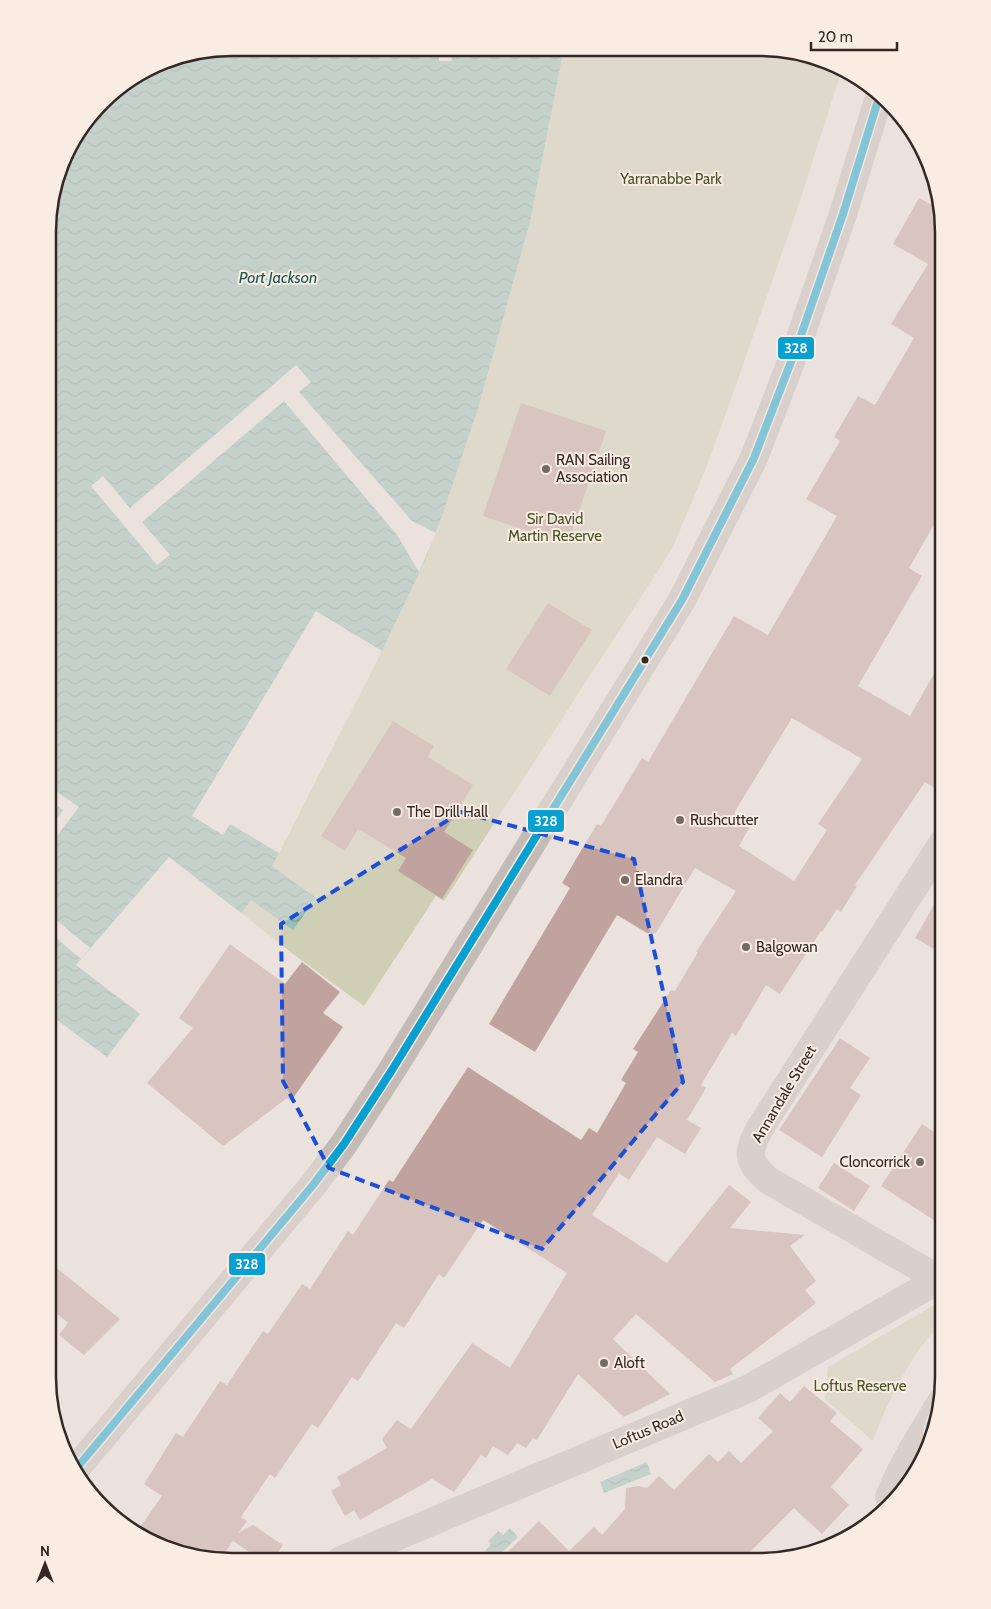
<svg xmlns="http://www.w3.org/2000/svg" width="991" height="1609" viewBox="0 0 991 1609" font-family="Cabin,sans-serif">
<style>
.green{fill:#cfcfb6}
.water{fill:url(#water-waves)}
.pier{fill:#ebe2dd}
.building{fill:#c0a39e;fill-rule:evenodd}
.lines{fill:none;stroke-linecap:round;stroke-linejoin:round}
.minor{stroke:#c4bbb6;stroke-width:28}
.bus-1-casing{stroke:#f9ece3;stroke-width:11}
.bus-1{stroke:#08a0d1;stroke-width:8}
.marked{fill:none;stroke:#1d4ed8;stroke-width:4;stroke-dasharray:10 6;stroke-linejoin:round}
.poi-dot{fill:#746965;stroke:#f9ece3;stroke-width:2}
.bus-dot{fill:#342825;stroke:#f9ece3;stroke-width:2}
.labels{text-anchor:middle;dominant-baseline:central;stroke-width:4;stroke-linejoin:round;paint-order:stroke}
.park-label{font-size:15px;fill:#485328;stroke:#f9ece3}
.poi-label{font-size:15px;fill:#342825;stroke:#f9ece3;text-anchor:start}
.street-label{font-size:15px;fill:#342825;stroke:#f9ece3}
.water-label{font-size:16px;font-style:italic;fill:#1a5653;stroke:#f9ece3}
.rim{fill:none;stroke:#342825;stroke-width:2.5}
.line-badge{stroke:#f9ece3;stroke-width:2}
.badge-label{font-size:14px;text-anchor:middle;font-weight:bold;fill:#fff}
</style>
<defs>
<pattern id="water-waves" width="16" height="10" patternUnits="userSpaceOnUse" patternTransform="scale(1.25)"><rect width="16" height="10" fill="#98beb9"/><path d="M0 5q4-4 8 0t8 0" fill="none" stroke="#7d9a96"/></pattern>
</defs>
<rect width="100%" height="100%" fill="#ebe2dd"/>
<!-- green -->
<path class="green" d="M564,48l219,1 47,13 12,7 -43,135 -70,201 -23,63 -34,81 -228,352 -8,-5 -72,110 -71,-52 -52,-41 38,-60 102,-200 45,-94 10,-26 42,-124 52,-187z
M943,1300v21c-31,32 -55,78 -70,120l-48,-42 3,-32z"/>
<!-- water -->
<path class="water" d="M232,48h332l-34,174 -52,187 -36,107 -16,43 -44,92 -66,-40 -124,205 31,19 7,-11 49,29 -7,13 44,32 -23,32 -42,-30 -10,13 -72,-56 -93,108 64,49 -33,43 -50,-37 -9,10 1,-822 18,-58 43,-57 52,-32z
M943,1102v20l-9,-7z
M647,1462l4,12 -47,19 -4,-11z
M510,1528l8,9 -24,23 -9,-9 6,-7 -3,-3 10,-10 5,4z"/>
<!-- pier -->
<path class="pier" d="M439,48h18l-6,7 1,6h-13z
M296,365l15,17 -12,10 113,129 24,12 -17,39 -22,-37 -113,-134 -142,121 28,33 -13,10 -66,-79 12,-10 27,32z
M54,790l25,17 -31,41v-18l15,-20 -15,-11z
M48,913l42,35 -9,11 -33,-28z"/>
<!-- building -->
<path class="building" d="M919,198l20,11 5,23 -1,277 -34,59 13,8 -64,110 52,30 33,-58v135l-18,-11 -70,103 2,1 -16,26 -4,-3 -15,23 -1,-1 -41,63 -14,-9 -30,51 -4,-3 -31,52 5,3 -19,32 14,8 -16,26 -28,-17 -28,43 -10,-7 -27,42 75,48 62,-78 22,17 -21,26 75,7 -15,11 26,35 -11,9 11,13 -86,66 3,5 -18,8 -79,-68 -23,25 57,55 -46,23 -46,-43 -41,66 -4,-2 -7,10 -9,-5 -9,12 -15,-9 -7,12 -5,-3 -27,37 -22,-13 -72,41 -6,-10 -9,6 -14,-25 10,-6 -4,-8 50,-29 -5,-9 15,-19 14,9 61,-86 38,25 57,-95 -84,-53 -39,58 -5,-4 -35,54 -8,-5 -38,58 -6,-4 -34,51 -6,-4 -37,54 -5,-4 -29,43 6,4 -9,12 15,-8 30,20 -10,15h-12l-28,-19 -13,19h-12l-47,-13 -25,-14 26,-37 -18,-12 32,-51 7,4 37,-56 7,4 36,-54 5,3 34,-50 8,5 38,-58 5,4 36,-55 4,2 75,-115 113,73 8,-12 8,5 29,-50 -5,-3 17,-28 -5,-3 38,-59 4,1 23,-39h-2l40,-61 -41,-23 -39,65h-9l-30,-18 -82,137 -46,-28 81,-136 -8,-5 17,-29 18,-30 4,2 41,-68 6,4 86,-146 34,19 69,-119 -31,-17 34,-58 -6,-4 24,-41 17,9 39,-67 -23,-14 37,-60 -35,-20zM792,718l70,41 -44,65 9,6 -33,51 -55,-35 13,-23 -18,-10z
M521,403l85,28 -38,113 -85,-28z
M548,603l44,27 -42,66 -44,-27z
M393,721l41,25 -6,11 45,28 -29,47 29,18 -31,49 -44,-28 8,-13 -48,-29 -13,22 -24,-15z
M943,889v65l-28,-16z
M230,944l55,40 17,-22 38,30 -17,21 20,14 -52,74 -4,-3 -64,48 -76,-63 46,-55 -14,-10z
M840,1038l30,20 -20,30 11,7 -39,62 -43,-27z
M922,1124l21,14v88l-62,-40z
M834,1163l36,23 -16,25 -36,-23z
M48,1261l72,58 -36,36 -25,-20 9,-12 -20,-17z
M804,1386l33,27 -7,8 33,28 -32,38 18,18 -27,29 -28,-26 -53,53h-242l40,-40 30,30 25,-24 8,8 23,-26 1,-21 13,-2 8,2 12,-12 15,14 35,-36 9,8 11,-11 12,12 32,-32 -15,-13 22,-25 10,9z"/>
<g class="lines">
<!-- minor -->
<path class="minor" d="M939,1279l-171,-99c-22,-20 -21,-27 -8,-52l183,-286
M75,1470l238,-285 31,-41 48,-74 290,-470 72,-142 45,-117 44,-127 37,-120
M889,1497c14,-34 33,-64 52,-95
M341,1560l409,-172 193,-111"/>
<defs>
<path id="bus-1" d="M926,1451l4,-26 10,-22
M75,1470l238,-285 31,-41 48,-74 290,-470 72,-142 45,-117 44,-127 37,-120"/>
</defs>
<!-- bus-1 casing -->
<use href="#bus-1" class="bus-1-casing"/>
<!-- bus-1 -->
<use href="#bus-1" class="bus-1"/>
</g>
<!-- marked area -->
<path d="M0 0H991V1609H0ZM461,812l173,47 49,223 -141,167 -213,-81 -46,-87 -2,-157z" fill="#ebe2dd" fill-opacity=".55" fill-rule="evenodd"/>
<path class="marked" d="M461,812l173,47 49,223 -141,167 -213,-81 -46,-87 -2,-157z"/>
<!-- markers -->
<g class="poi-dot">
<circle cx="546" cy="469" r="5"/>
<circle cx="397" cy="812" r="5"/>
<circle cx="680" cy="820" r="5"/>
<circle cx="625" cy="880" r="5"/>
<circle cx="746" cy="947" r="5"/>
<circle cx="920" cy="1162" r="5"/>
<circle cx="604" cy="1363" r="5"/>
</g>
<circle class="bus-dot" cx="645" cy="660" r="4.5"/>
<g class="labels">
<!-- park labels -->
<g class="park-label">
<text x="671" y="179">Yarranabbe Park</text>
<text x="555" y="519">Sir David<tspan x="555" dy="17">Martin Reserve</tspan></text>
<text x="860" y="1386">Loftus Reserve</text>
</g>
<!-- poi labels -->
<g class="poi-label">
<text x="556" y="460">RAN Sailing<tspan x="556" dy="17">Association</tspan></text>
<text x="407" y="812">The Drill Hall</text>
<text x="690" y="820">Rushcutter</text>
<text x="635" y="880">Elandra</text>
<text x="756" y="947">Balgowan</text>
<text x="910" y="1162" text-anchor="end">Cloncorrick</text>
<text x="614" y="1363">Aloft</text>
</g>
<!-- street labels -->
<g class="street-label">
<text transform="translate(784 1094) rotate(-59)">Annandale Street</text>
<text transform="translate(648 1430) rotate(-23)">Loftus Road</text>
</g>
<!-- water labels -->
<g class="water-label">
<text x="278" y="277">Port Jackson</text>
</g>
</g>
<!-- crop -->
<path d="M0 0H991V1609H0ZM232 56H759A176 176 0 0 1 935 232V1377A176 176 0 0 1 759 1553H232A176 176 0 0 1 56 1377V232A176 176 0 0 1 232 56Z" fill="#f9ece3" fill-rule="evenodd"/>
<path class="rim" d="M232 56H759A176 176 0 0 1 935 232V1377A176 176 0 0 1 759 1553H232A176 176 0 0 1 56 1377V232A176 176 0 0 1 232 56Z"/>
<g class="line-badge">
<rect x="777" y="336" width="38" height="24" rx="5" fill="#08a0d1"/>
<rect x="527" y="809" width="38" height="24" rx="5" fill="#08a0d1"/>
<rect x="228" y="1252" width="38" height="24" rx="5" fill="#08a0d1"/>
</g>
<g class="badge-label">
<text x="796" y="353">328</text>
<text x="546" y="826">328</text>
<text x="247" y="1269">328</text>
</g>
<!-- north arrow -->
<g transform="translate(45 1564)" stroke="#f9ece3" stroke-width="4" paint-order="stroke">
<path d="M0-4L9 19L0 12L-9 19Z" fill="#342825"/>
<text y="-8" font-size="14" font-weight="bold" text-anchor="middle" fill="#342825">N</text>
</g>
<!-- scale -->
<path d="M811 42v8h86v-8" fill="none" stroke="#342825" stroke-width="2.5"/>
<text x="818" y="42" font-size="15" fill="#342825" stroke="#f9ece3" stroke-width="4" paint-order="stroke">20 m</text>
</svg>
